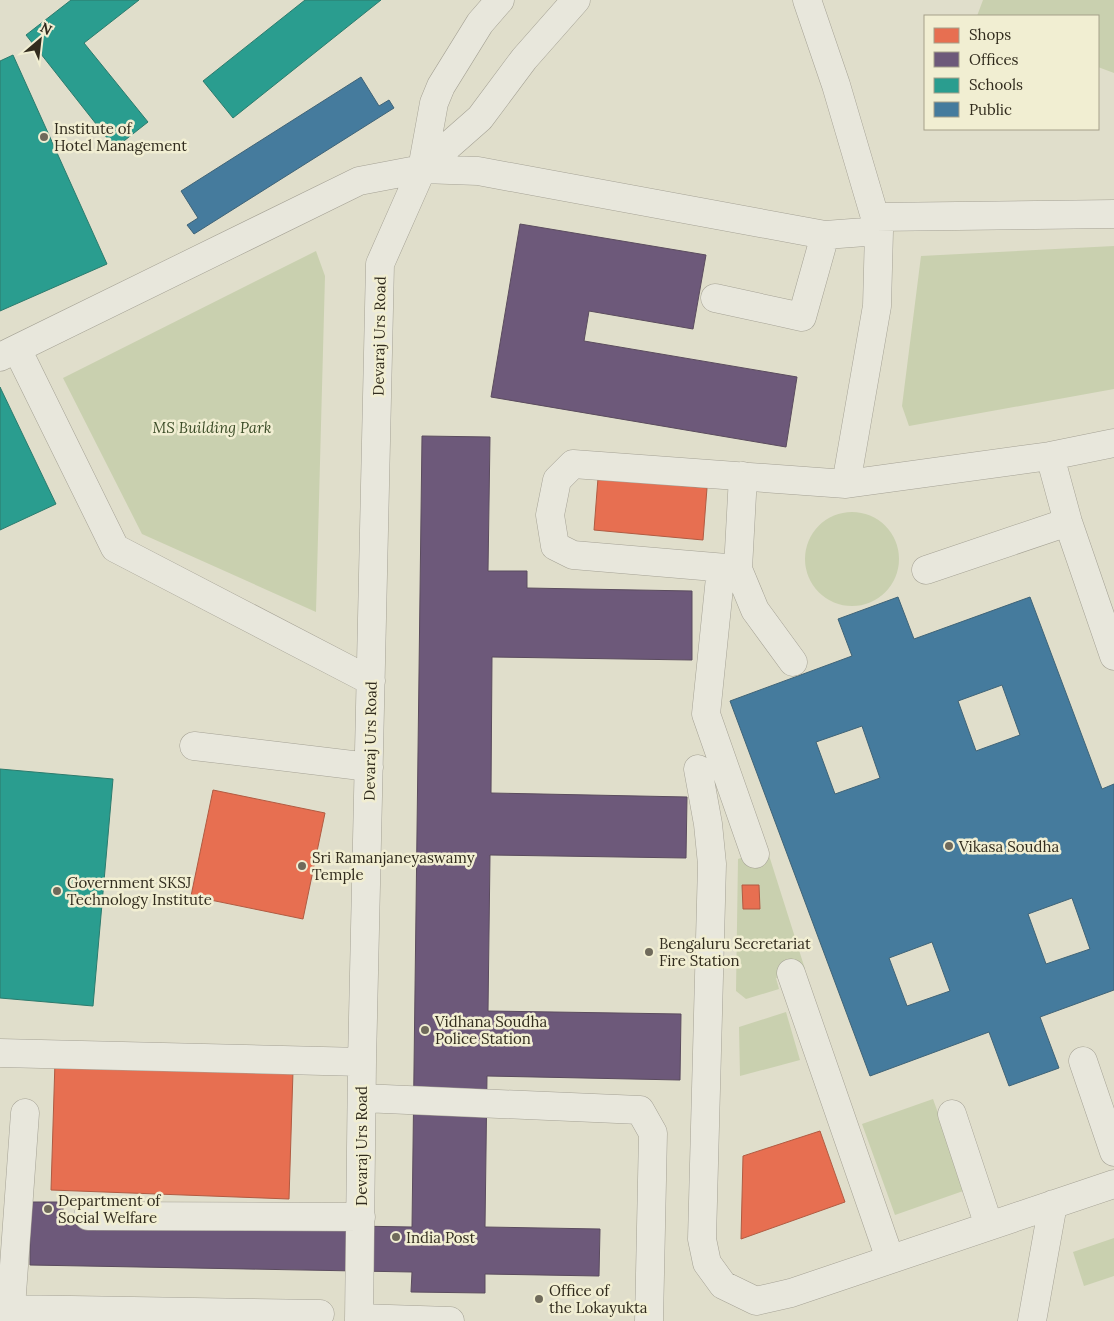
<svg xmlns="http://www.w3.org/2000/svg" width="1114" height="1321" viewBox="0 0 1114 1321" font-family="Lora,serif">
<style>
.green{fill:#c9d0af}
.shops{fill:#e76f51;stroke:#b15b42}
.offices{fill:#6d597a;stroke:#5b4c5e}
.schools{fill:#2a9d8f;stroke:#2c7b6d}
.public{fill:#457b9d;stroke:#3f6377;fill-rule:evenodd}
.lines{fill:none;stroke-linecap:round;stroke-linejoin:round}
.minor-casing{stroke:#a5a295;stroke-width:29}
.minor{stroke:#e8e7dc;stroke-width:28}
.poi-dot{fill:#6f6a5b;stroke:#f1eed2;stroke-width:2}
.labels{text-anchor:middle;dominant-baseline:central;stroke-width:5;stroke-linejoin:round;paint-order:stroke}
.poi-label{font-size:15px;fill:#322c1e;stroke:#f1eed2;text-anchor:start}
.street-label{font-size:15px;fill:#322c1e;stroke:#f1eed2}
.park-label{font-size:15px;font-style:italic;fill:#3b4c27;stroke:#f1eed2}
</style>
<rect width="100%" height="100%" fill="#e0decb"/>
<!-- green -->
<path class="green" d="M983,0h131v73l-16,-6v-51h-121z
M1114,246v143l-205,37 -7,-20 19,-150z
M316,251l9,25 -9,336 -174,-78 -79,-156z
M805 559a47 47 0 1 1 94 0a47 47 0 1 1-94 0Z
M767,849l38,120 -29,9 3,11 -33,10 -10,-8 2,-132z
M786,1012l14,48 -60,16 -1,-49z
M933,1099l33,91 -71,25 -33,-91z
M1114,1238v38l-30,10 -11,-34z"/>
<!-- shops -->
<path class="shops" d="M598,478l109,10 -4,52 -109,-10z
M213,790l112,23 -22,106 -112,-23z
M742,885h17l1,24h-17z
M55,1061l238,10 -4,128 -238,-9z
M820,1131l25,71 -104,37 2,-83z"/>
<!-- offices -->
<path class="offices" d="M520,224l186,31 -13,74 -104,-18 -5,30 213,36 -11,70 -295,-50z
M422,436l68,1 -2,134h39v17l165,3v69l-200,-3 -1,136 196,4 -1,61 -196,-3 -2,156 193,3 -1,66 -193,-4 -2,151 115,2 -1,47 -114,-2v19l-74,-1 1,-20 -382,-7v-63h33v19l349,6z"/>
<!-- schools -->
<path class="schools" d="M71,0h68l-55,43 64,79 -33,26 -89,-113z
M305,0h76l-148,118 -30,-37z
M13,55l94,209 -107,47v-250z
M0,387l56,117 -56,26z
M0,769l113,10 -20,227 -93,-8z"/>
<!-- public -->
<path class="public" d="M361,77l18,29 10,-6 5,8 -200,126 -7,-9 11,-7 -17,-27z
M898,597l16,42 116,-42 72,192 12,-5v206l-74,27 19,51 -50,18 -20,-54 -119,44 -140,-375 122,-45 -14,-37zM1002,685l18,50 -44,16 -18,-50zM862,726l18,52 -45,16 -19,-52zM1072,898l18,51 -44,15 -18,-50zM932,942l18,49 -43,15 -18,-48z"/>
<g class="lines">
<defs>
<path id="minor" d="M807,0l29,85 43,146 -2,75 -31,178
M422,169l58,-51 44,-59 52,-59
M876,217l238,-3
M715,298l87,19 23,-82
M17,349l98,199 256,133
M0,357l359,-176 63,-12 56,2 347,64 54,-4
M1114,443l-64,13 18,66 46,134
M743,476l-5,93 -165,-14 -18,-9 -5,-31 7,-35 16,-16 273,20 204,-28
M721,568l-15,146 49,140
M738,569l17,41 38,52
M926,570l142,-48
M194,746l175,21
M698,769l10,55 4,40 -10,375 5,24 16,22 33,16 35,-8 323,-109
M791,973l99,286
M0,1053l362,9
M1083,1061l31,91
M362,1098l278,12 13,23 -4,188
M952,1114l37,112
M88,1216l273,1
M10,1309l310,5
M359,1318l91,3
M10,1321l15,-208
M359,1321l3,-259 18,-798 42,-95 12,-66 7,-17 39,-63 20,-23
M1032,1321l21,-117"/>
</defs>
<!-- minor casing -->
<use href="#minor" class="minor-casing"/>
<!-- minor -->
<use href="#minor" class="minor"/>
</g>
<!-- markers -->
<g class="poi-dot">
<circle cx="44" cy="137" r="5"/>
<circle cx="949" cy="846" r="5"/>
<circle cx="302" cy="866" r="5"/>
<circle cx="57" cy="891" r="5"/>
<circle cx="649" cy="952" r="5"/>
<circle cx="425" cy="1030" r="5"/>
<circle cx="48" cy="1209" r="5"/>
<circle cx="396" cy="1237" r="5"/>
<circle cx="539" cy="1299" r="5"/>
</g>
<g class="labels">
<!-- poi labels -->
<g class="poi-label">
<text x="54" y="128">Institute of<tspan x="54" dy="17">Hotel Management</tspan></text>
<text x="959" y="846">Vikasa Soudha</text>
<text x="312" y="857">Sri Ramanjaneyaswamy<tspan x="312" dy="17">Temple</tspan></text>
<text x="67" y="882">Government SKSJ<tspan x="67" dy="17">Technology Institute</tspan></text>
<text x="659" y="943">Bengaluru Secretariat<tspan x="659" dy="17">Fire Station</tspan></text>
<text x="435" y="1021">Vidhana Soudha<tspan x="435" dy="17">Police Station</tspan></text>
<text x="58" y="1200">Department of<tspan x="58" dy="17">Social Welfare</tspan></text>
<text x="406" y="1237">India Post</text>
<text x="549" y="1290">Office of<tspan x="549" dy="17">the Lokayukta</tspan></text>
</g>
<!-- street labels -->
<g class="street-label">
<text transform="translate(379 336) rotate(-89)">Devaraj Urs Road</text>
<text transform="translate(370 741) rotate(-89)">Devaraj Urs Road</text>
<text transform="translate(361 1146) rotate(-90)">Devaraj Urs Road</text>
</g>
<!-- park labels -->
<g class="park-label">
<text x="212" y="427">MS Building Park</text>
</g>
</g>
<!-- legend -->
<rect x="924" y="15" width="175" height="115" fill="#f1eed2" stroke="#a5a08a"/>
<rect x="934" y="28" width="25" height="15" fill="#e76f51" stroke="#a5a08a"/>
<text x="969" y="40" font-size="15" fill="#322c1e">Shops</text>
<rect x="934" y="52" width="25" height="15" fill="#6d597a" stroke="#a5a08a"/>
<text x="969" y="65" font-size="15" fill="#322c1e">Offices</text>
<rect x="934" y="78" width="25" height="15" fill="#2a9d8f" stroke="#a5a08a"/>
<text x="969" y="90" font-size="15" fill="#322c1e">Schools</text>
<rect x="934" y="102" width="25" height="15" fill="#457b9d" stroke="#a5a08a"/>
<text x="969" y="115" font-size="15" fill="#322c1e">Public</text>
<!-- north arrow -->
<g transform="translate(40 40) rotate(28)" stroke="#f1eed2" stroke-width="4" paint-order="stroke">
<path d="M0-4L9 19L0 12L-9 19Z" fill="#322c1e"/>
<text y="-8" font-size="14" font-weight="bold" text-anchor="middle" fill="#322c1e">N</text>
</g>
</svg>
